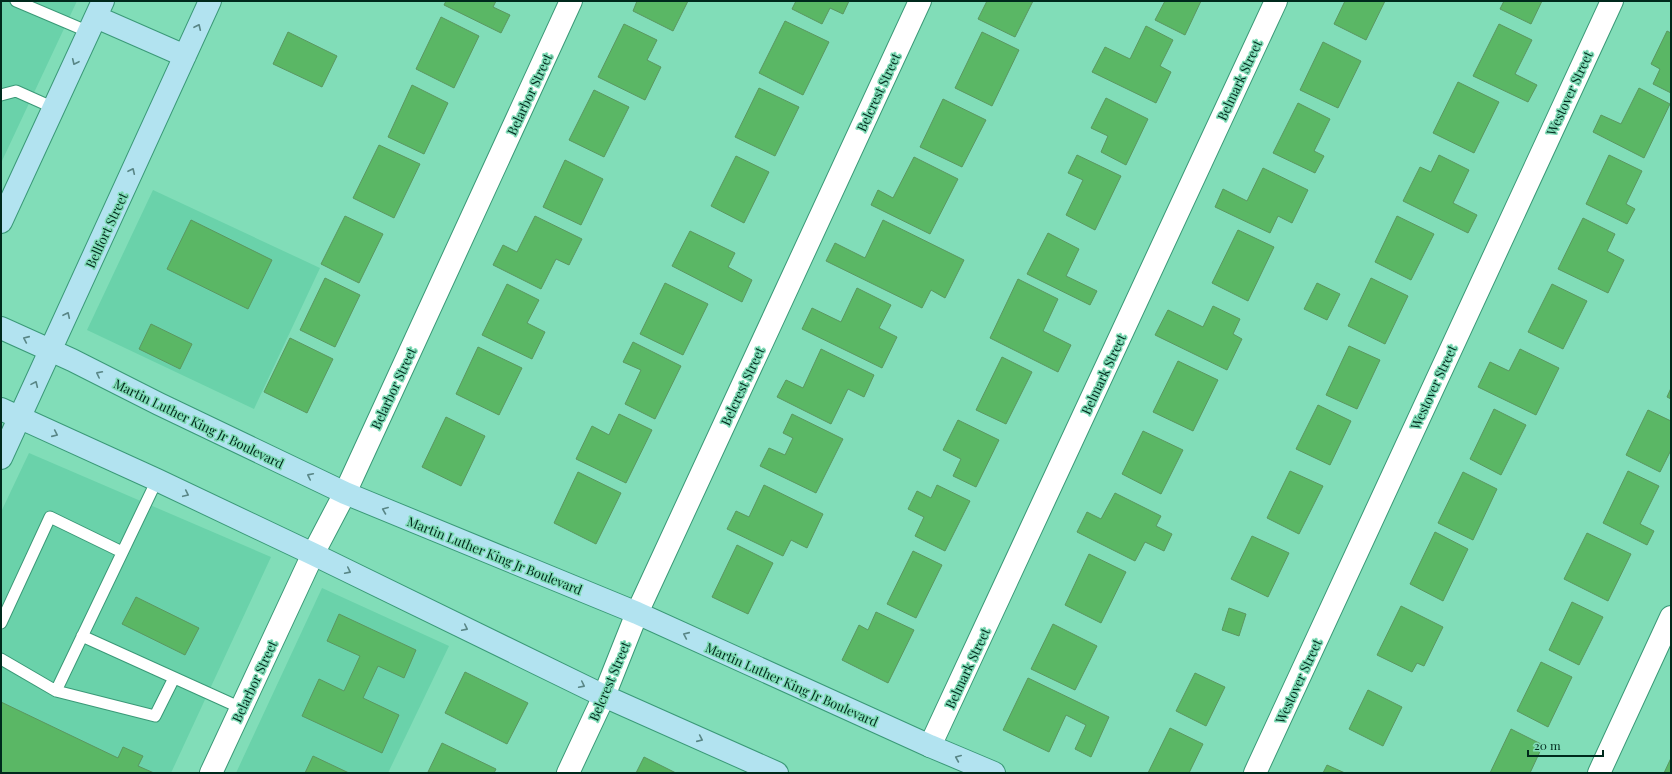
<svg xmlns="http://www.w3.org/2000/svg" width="1672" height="774" viewBox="0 0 1672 774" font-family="'Playfair Display',serif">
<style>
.built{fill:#6ad2aa}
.building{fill:#5ab765;stroke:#5a9760}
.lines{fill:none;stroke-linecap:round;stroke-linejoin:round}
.service-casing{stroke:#3a9977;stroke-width:13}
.minor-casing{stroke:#3a9977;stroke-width:24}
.secondary-casing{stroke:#3a9977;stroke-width:24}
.service{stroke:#fff;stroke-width:11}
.minor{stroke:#fff;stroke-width:22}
.secondary{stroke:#b2e3f0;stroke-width:22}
.oneway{stroke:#598686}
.labels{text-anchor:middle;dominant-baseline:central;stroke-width:3;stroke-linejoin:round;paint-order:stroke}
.street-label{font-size:13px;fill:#00291c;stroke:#81ddb8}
</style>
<rect width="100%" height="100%" fill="#81ddb8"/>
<!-- built -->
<path class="built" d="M1,1h76l-76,162z
M153,190l167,78 -66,141 -167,-79z
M29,453l242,104 -100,216h-170v-261z
M322,588l127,58 -61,127h-152z"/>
<!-- building -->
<path class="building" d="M446,1h50l-3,6 17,8 -9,18 -57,-28z
M637,1h51l-15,30 -40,-20z
M796,1h53l-6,13 -13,-6 -8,16 -30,-15z
M987,1h46l-18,36 -37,-18z
M1165,1h36l-16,34 -30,-15z
M1345,1h40l-19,39 -32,-16z
M1504,1h38l-11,23 -31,-15z
M441,17l38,19 -25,52 -38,-19z
M785,21l44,21 -26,53 -44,-22z
M624,24l33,16 -10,20 14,7 -16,33 -47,-23z
M1499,24l33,16 -17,34 22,11 -9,17 -55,-26z
M1146,26l27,14 -13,26 11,6 -15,31 -64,-31 13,-25 25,12z
M1667,31l4,2v60l-18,-9 7,-15 -9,-5z
M288,32l49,24 -15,31 -49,-23z
M982,32l37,18 -27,56 -37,-18z
M1323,42l38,19 -23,47 -38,-18z
M1458,82l41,20 -25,51 -41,-20z
M412,85l36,18 -24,51 -36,-17z
M759,88l40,19 -24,49 -40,-19z
M1639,88l31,16 -26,54 -51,-26 8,-17 20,9z
M594,90l35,17 -25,50 -35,-17z
M1106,98l42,21 -22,46 -25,-13 7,-16 -17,-8z
M943,99l43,21 -24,47 -42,-20z
M1298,103l32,16 -16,32 10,5 -9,17 -42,-20z
M379,145l41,19 -26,54 -41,-20z
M1077,155l44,21 -26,54 -29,-15 17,-35 -15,-7z
M1439,155l30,15 -16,33 24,12 -9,18 -65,-32 17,-34 11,5z
M1609,155l33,16 -16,33 9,5 -8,15 -41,-20z
M736,156l33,16 -25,51 -33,-17z
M914,157l44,22 -28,55 -59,-29 7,-15 15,8z
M565,160l38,19 -22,46 -38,-18z
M1263,168l45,22 -16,33 -14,-7 -8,17 -55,-26 8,-18 24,12z
M345,216l38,18 -24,49 -38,-19z
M535,216l47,23 -13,26 -13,-6 -15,30 -48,-24 10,-20 14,7z
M1397,216l37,18 -23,46 -36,-18z
M1583,218l32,16 -8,17 17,9 -16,33 -50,-24z
M191,220l81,40 -24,49 -81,-40z
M883,220l81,40 -19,38 -14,-8 -9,18 -96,-47 9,-18 30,15z
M1238,230l36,17 -26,54 -36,-18z
M690,231l45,22 -7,14 24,13 -10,22 -70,-36z
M1048,233l31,16 -13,27 31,15 -7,14 -63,-31z
M325,278l35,17 -25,52 -35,-17z
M1371,278l37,18 -23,48 -37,-18z
M1018,279l40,20 -15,32 28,14 -13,27 -68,-34z
M665,283l43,21 -25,51 -43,-21z
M1317,283l23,11 -13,26 -23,-11z
M507,284l32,16 -12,23 18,9 -13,27 -50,-24z
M1552,284l35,17 -24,48 -35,-17z
M857,288l34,17 -12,23 18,9 -15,31 -80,-39 10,-21 29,14z
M1213,306l27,13 -7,15 9,5 -15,31 -72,-35 13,-25 35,17z
M151,324l41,20 -12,25 -41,-20z
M290,338l43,21 -26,54 -43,-21z
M633,342l48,24 -26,53 -30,-15 16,-34 -18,-8z
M1349,346l31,14 -23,49 -31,-14z
M478,347l44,21 -23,47 -43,-21z
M821,349l53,26 -10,22 -16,-8 -17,35 -54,-27 9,-17 17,8z
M1520,349l39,19 -23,47 -58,-28 12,-25 19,9z
M1002,357l30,15 -26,52 -30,-14z
M1178,361l40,19 -25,51 -40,-19z
M1671,388v11l-4,-2z
M1318,405l33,16 -21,44 -34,-16z
M1494,409l32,16 -25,50 -31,-16z
M1648,410l23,11v29l-11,22 -34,-17z
M619,414l33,16 -26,53 -50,-24 16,-33 17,9z
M792,414l51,25 -27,54 -56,-27 9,-18 16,7 8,-17 -10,-5z
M446,417l39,19 -24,50 -39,-19z
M958,420l41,20 -23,47 -23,-11 8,-17 -18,-9z
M1143,431l40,19 -22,44 -39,-20z
M1290,471l33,15 -24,48 -32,-16z
M1628,471l31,15 -19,38 14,7 -7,14 -44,-22z
M578,472l43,21 -25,51 -42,-21z
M1463,472l34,17 -24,51 -35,-17z
M764,485l59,29 -16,34 -16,-8 -8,16 -56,-27 9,-18 13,6z
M937,485l33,16 -25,50 -30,-15 9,-19 -16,-8 9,-18 14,7z
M1115,493l46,23 -5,10 16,8 -8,17 -19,-9 -10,19 -58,-29 10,-20 14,7z
M1435,532l33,17 -25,52 -33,-17z
M1587,533l44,21 -23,47 -44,-22z
M1252,536l37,17 -21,44 -37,-18z
M737,545l36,18 -25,51 -36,-17z
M913,551l29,14 -26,53 -29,-14z
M1089,554l37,18 -25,51 -36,-18z
M136,597l63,31 -14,27 -63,-31z
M1572,602l31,15 -24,48 -30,-15z
M1401,606l42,21 -19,39 -7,-3 -5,9 -35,-17z
M1229,608l17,6 -7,22 -17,-6z
M876,612l38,18 -26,53 -46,-23 17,-35 9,5z
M339,614l77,36 -12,28 -26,-12 -15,32 36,17 -17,38 -80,-37 17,-37 25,12 16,-35 -33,-15z
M1053,624l44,22 -22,44 -44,-21z
M1541,662l31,15 -24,50 -31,-16z
M465,672l63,31 -21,41 -62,-31z
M1195,673l30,14 -19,39 -30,-15z
M1028,678l81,39 -18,40 -16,-8 11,-24 -20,-10 -17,37 -46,-22z
M1368,690l34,17 -19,39 -34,-17z
M1,702l117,56 5,-11 20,9 -5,10 16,7h-153z
M1170,728l33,16 -14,29h-41z
M1511,729l32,16 -13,28h-40z
M442,743l54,26 -2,4 -66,-1z
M313,756l36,17h-44z
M644,757l32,16h-40z
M1671,758v15h-7z
M1327,765l18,8h-22z"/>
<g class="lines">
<defs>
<path id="service" d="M16,1l73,31
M1,95l15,-4 38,17
M1,623l49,-106 72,35
M82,636l159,72
M1,659l55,32 99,25 19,-38
M56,691l101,-211"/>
<path id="minor" d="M930,746l346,-745
M211,773l102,-219 32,-61 226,-492
M568,773l36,-77 33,-83 283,-612
M1255,773l357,-772
M1599,773l72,-156"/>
<path id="secondary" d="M96,17l89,39
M1,222l102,-221
M1,328l71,32 87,44 186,89 292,120 293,133 64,27
M1,409l156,71 156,74 291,142 173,77
M1,458l209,-457"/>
</defs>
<!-- service casing -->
<use href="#service" class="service-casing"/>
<!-- minor casing -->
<use href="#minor" class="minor-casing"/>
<!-- secondary casing -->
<use href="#secondary" class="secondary-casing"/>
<!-- service -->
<use href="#service" class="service"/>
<!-- minor -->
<use href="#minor" class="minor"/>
<!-- secondary -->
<use href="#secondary" class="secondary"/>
</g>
<!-- one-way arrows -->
<defs><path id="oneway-chevron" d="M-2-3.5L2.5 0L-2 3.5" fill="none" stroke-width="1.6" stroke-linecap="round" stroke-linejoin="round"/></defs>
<g class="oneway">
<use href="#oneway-chevron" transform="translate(198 27) rotate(-65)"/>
<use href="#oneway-chevron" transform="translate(75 62) rotate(115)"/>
<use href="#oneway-chevron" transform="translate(132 171) rotate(-65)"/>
<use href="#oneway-chevron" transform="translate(67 315) rotate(-65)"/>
<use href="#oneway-chevron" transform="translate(26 339) rotate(-156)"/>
<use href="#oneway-chevron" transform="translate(99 374) rotate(-153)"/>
<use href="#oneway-chevron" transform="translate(35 384) rotate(-66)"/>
<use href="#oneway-chevron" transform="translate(55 434) rotate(24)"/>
<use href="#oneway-chevron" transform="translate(310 476) rotate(-154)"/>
<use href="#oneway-chevron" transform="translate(186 494) rotate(25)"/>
<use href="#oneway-chevron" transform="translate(385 510) rotate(-158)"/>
<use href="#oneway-chevron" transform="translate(348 571) rotate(26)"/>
<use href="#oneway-chevron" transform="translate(465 628) rotate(26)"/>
<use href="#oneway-chevron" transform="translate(686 635) rotate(-156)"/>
<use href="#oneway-chevron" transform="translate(582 685) rotate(26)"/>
<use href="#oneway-chevron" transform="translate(700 739) rotate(24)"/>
<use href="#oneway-chevron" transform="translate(958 758) rotate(-157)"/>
</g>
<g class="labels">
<!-- street labels -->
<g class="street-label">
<text transform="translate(1239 80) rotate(-65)">Belmark Street</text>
<text transform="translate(878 92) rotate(-65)">Belcrest Street</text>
<text transform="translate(1569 93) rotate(-65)">Westover Street</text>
<text transform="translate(529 94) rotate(-65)">Belarbor Street</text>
<text transform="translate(106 230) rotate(-65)">Bellfort Street</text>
<text transform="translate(1103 374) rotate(-65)">Belmark Street</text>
<text transform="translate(742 386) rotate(-65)">Belcrest Street</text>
<text transform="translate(1433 387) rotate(-65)">Westover Street</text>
<text transform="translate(393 388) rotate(-65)">Belarbor Street</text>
<text transform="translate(199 423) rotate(26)">Martin Luther King Jr Boulevard</text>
<text transform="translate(495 555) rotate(22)">Martin Luther King Jr Boulevard</text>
<text transform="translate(967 668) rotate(-65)">Belmark Street</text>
<text transform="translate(254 681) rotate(-65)">Belarbor Street</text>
<text transform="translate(609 681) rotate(-67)">Belcrest Street</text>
<text transform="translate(1298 681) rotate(-65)">Westover Street</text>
<text transform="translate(792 684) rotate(24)">Martin Luther King Jr Boulevard</text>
</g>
</g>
<!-- border -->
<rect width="1672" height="774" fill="none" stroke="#00291c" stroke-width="4"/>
<!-- scale -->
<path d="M1528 750v6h75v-6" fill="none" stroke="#00291c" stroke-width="2"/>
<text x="1534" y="750" font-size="12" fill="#00291c" stroke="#81ddb8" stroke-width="3" paint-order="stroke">20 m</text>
</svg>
